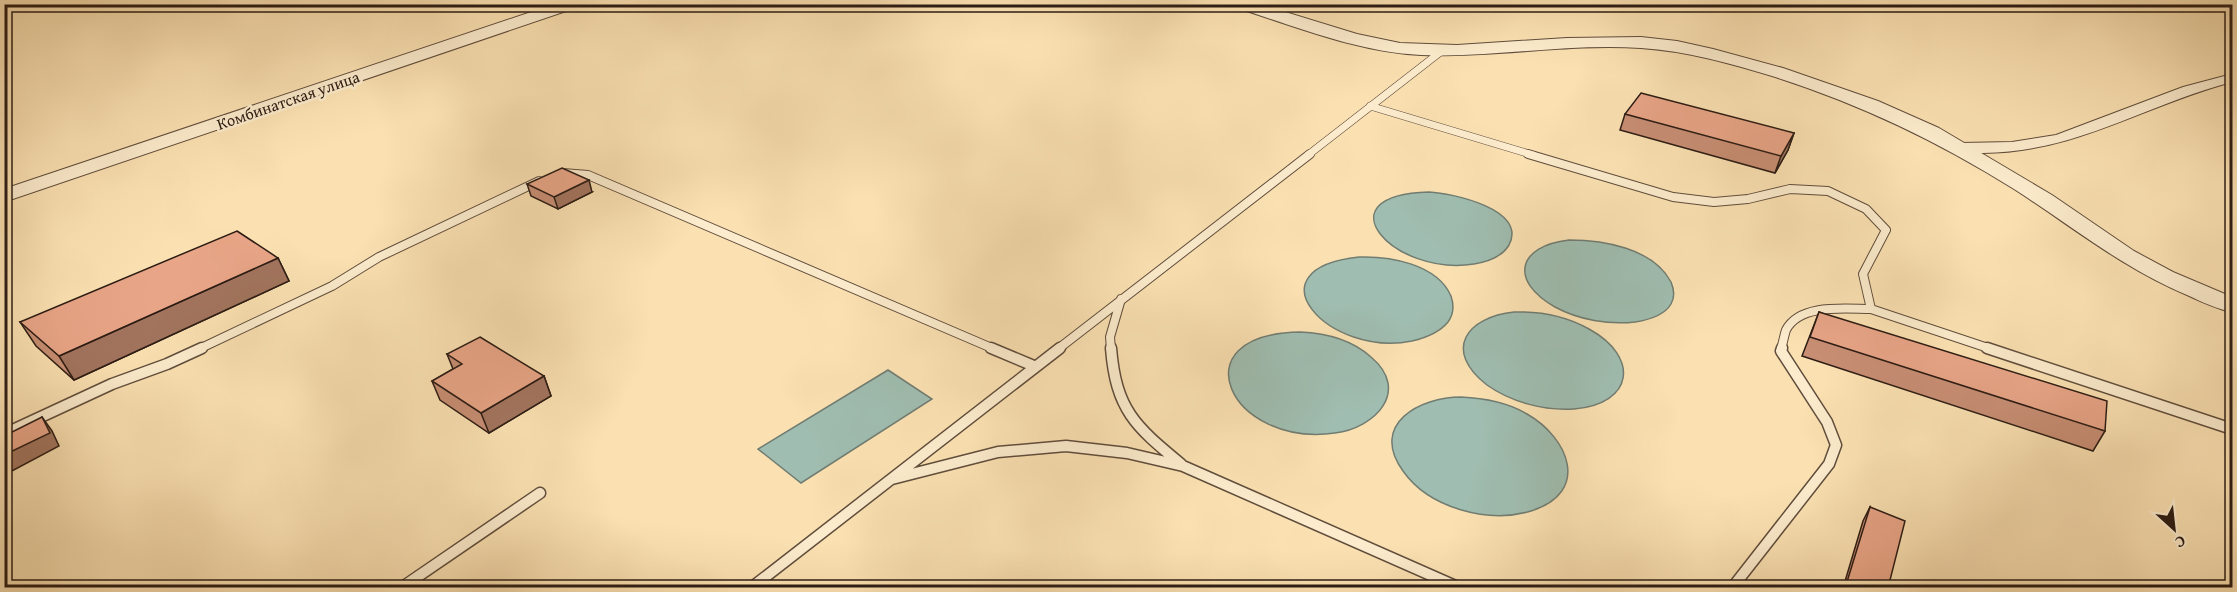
<svg xmlns="http://www.w3.org/2000/svg" width="2237" height="592" viewBox="0 0 2237 592" font-family="'Gentium Book Plus',serif">
<style>
.water{fill:#9fbdb0;stroke:#717d72;stroke-width:1.5}
.lines{fill:none;stroke-linecap:round;stroke-linejoin:round}
.service-far2-casing{stroke:#604d3c;stroke-width:8}
.service-far1-casing{stroke:#604d3c;stroke-width:10}
.service-casing{stroke:#604d3c;stroke-width:13}
.minor-casing{stroke:#604d3c;stroke-width:2}
.tertiary-casing{stroke:#604d3c;stroke-width:2}
.service-far2{stroke:#fceccd;stroke-width:7}
.service-far1{stroke:#fceccd;stroke-width:8}
.service{stroke:#fceccd;stroke-width:10}
.minor{fill:#fceccd;fill-rule:evenodd}
.tertiary{fill:#fceccd;fill-rule:evenodd}
.wall{fill:#c88e74;stroke:#2c1c14;stroke-width:1.5}
.shaded-wall{fill:#a2745e;stroke:#2c1c14;stroke-width:1.5}
.building{fill:#e8a587;stroke:#2c1c14;stroke-width:1.5}
.labels{text-anchor:middle;dominant-baseline:central;stroke-width:5;stroke-linejoin:round;paint-order:stroke}
.far-street-label{font-size:16px;fill:#2c1c14;stroke:#fceccd}
</style>
<rect width="100%" height="100%" fill="#fbe1b2"/>
<filter id="stains"><feTurbulence type="fractalNoise" baseFrequency=".00333" numOctaves="4"/><feColorMatrix values="0 0 0 0 .2 0 0 0 0 .09 0 0 0 0 .02 0 0 0 .5 -.17"/></filter>
<radialGradient id="worn" r=".72"><stop offset=".6" stop-color="#630" stop-opacity="0"/><stop offset="1" stop-color="#630" stop-opacity=".3"/></radialGradient>
<!-- water -->
<path class="water" d="M1429,192c22,1 99,17 80,53 -7,12 -23,17 -35,19 -80,13 -155,-69 -45,-72z
M1569,240c34,0 84,8 102,42 3,7 4,15 0,22 -7,12 -23,16 -36,18 -26,3 -56,-2 -80,-15 -46,-26 -38,-61 14,-67z
M1359,257c31,-1 78,7 92,39 3,9 3,18 -3,26 -9,11 -23,16 -36,19 -83,17 -165,-72 -53,-84z
M1514,312c27,-1 52,4 75,17 51,28 45,75 -15,80 -30,2 -63,-7 -87,-24 -45,-35 -20,-68 27,-73z
M1300,332c25,1 51,7 71,25 40,34 4,71 -36,76 -105,15 -159,-99 -35,-101z
M888,370l44,29 -131,84 -43,-34z
M1461,397c23,1 46,5 66,17 42,24 64,78 4,97 -43,13 -102,-3 -128,-40 -34,-47 17,-74 58,-74z"/>
<g class="lines">
<defs>
<path id="service-far2" d="M1370,106l163,49
M1308,155l135,-105"/>
<path id="service-far1" d="M1528,154l145,43 41,5 34,-3 42,-10 38,2 38,18 20,21 -23,44 8,35c-25,0 -71,-6 -85,21 -2,6 -3,13 -5,19
M563,173l25,2 406,174
M1871,309l120,40
M199,349l133,-63 47,-29 160,-76
M1058,349l252,-195
M1111,349l-1,-12 11,-38"/>
<path id="service" d="M991,348l43,18
M1111,348c5,62 24,78 70,116
M1987,348l245,81
M4,434l108,-50 55,-20 35,-16
M892,479l106,-27 68,-6 61,7 56,13 277,122
M401,588l139,-95
M751,588l309,-240
M1732,588l97,-124 7,-19 -9,-23 -46,-71 1,-3"/>
<path id="minor" d="M2232,74v8c-88,23 -154,70 -249,71 -9,0 -24,3 -30,-5l8,-5 51,-1 44,-7 127,-48z"/>
<path id="tertiary" d="M555,4h25l-2,3 -574,195v-13z
M1232,4h27l98,30 43,9 57,2 110,-7 74,-1 36,4 36,8 70,19 95,33 61,27 113,67 82,56 39,21 59,25v15c-15,-3 -30,-10 -45,-17 -66,-28 -114,-68 -173,-106 -78,-49 -154,-85 -242,-113 -43,-13 -86,-25 -131,-28 -74,-5 -147,10 -220,7 -64,-3 -126,-29 -187,-48z"/>
</defs>
<!-- service-far2 casing -->
<use href="#service-far2" class="service-far2-casing"/>
<!-- service-far1 casing -->
<use href="#service-far1" class="service-far1-casing"/>
<!-- service casing -->
<use href="#service" class="service-casing"/>
<!-- minor casing -->
<use href="#minor" class="minor-casing"/>
<!-- tertiary casing -->
<use href="#tertiary" class="tertiary-casing"/>
<!-- service-far2 -->
<use href="#service-far2" class="service-far2"/>
<!-- service-far1 -->
<use href="#service-far1" class="service-far1"/>
<!-- service -->
<use href="#service" class="service"/>
<!-- minor -->
<use href="#minor" class="minor"/>
<!-- tertiary -->
<use href="#tertiary" class="tertiary"/>
</g>
<!-- wall -->
<path class="wall" d="M1625,114l169,19 -6,17 -13,23 -155,-43z
M527,184l65,8 -34,17 -27,-13z
M278,258l11,23 -215,99 -38,-34 -16,-24z
M1819,312l286,119 -12,20 -291,-95z
M447,354l97,22 7,20 -62,37 -49,-33 -8,-19 21,-12z
M1870,507l18,81h-45l20,-67z"/>
<!-- shaded-wall -->
<path class="shaded-wall" d="M1794,133l-6,17 -13,23 6,-17z
M589,180l3,12 -34,17 -4,-12z
M278,258l11,23 -215,99 -15,-24z
M544,376l7,20 -62,37 -8,-20z
M42,417l10,14 7,15 -49,26 -6,-8v-9z"/>
<!-- building -->
<path class="building" d="M1641,93l153,40 -13,23 -156,-42z
M562,168l27,12 -35,17 -27,-13z
M237,231l41,27 -219,98 -39,-34z
M1819,312l288,89 -2,30 -295,-94z
M480,337l64,39 -63,37 -49,-32 30,-17 -15,-10z
M42,417l8,16 -46,22v-19z
M1870,507l35,14 -17,67h-35l-7,-3z"/>
<g class="labels">
<!-- far-street labels -->
<g class="far-street-label">
<text transform="translate(288 100) rotate(-19)">Комбинатская улица</text>
</g>
</g>
<!-- margin -->
<rect width="2237" height="592" fill="none" stroke="#fbe1b2" stroke-width="24"/>
<rect x="6" y="6" width="2225" height="580" fill="none" stroke="#2c1c14" stroke-width="3"/>
<rect x="12" y="12" width="2213" height="568" fill="none" stroke="#2c1c14" stroke-width="1.5"/>
<!-- north arrow -->
<g transform="translate(2174 529) rotate(153)" stroke="#fceccd" stroke-width="4.5" paint-order="stroke">
<path d="M0-4.5L10 22L0 15L-10 22Z" fill="#2c1c14"/>
<text y="-9" font-size="16" font-weight="bold" text-anchor="middle" fill="#2c1c14">С</text>
</g>
<rect width="100%" height="100%" filter="url(#stains)"/>
<rect width="100%" height="100%" fill="url(#worn)"/>
</svg>
